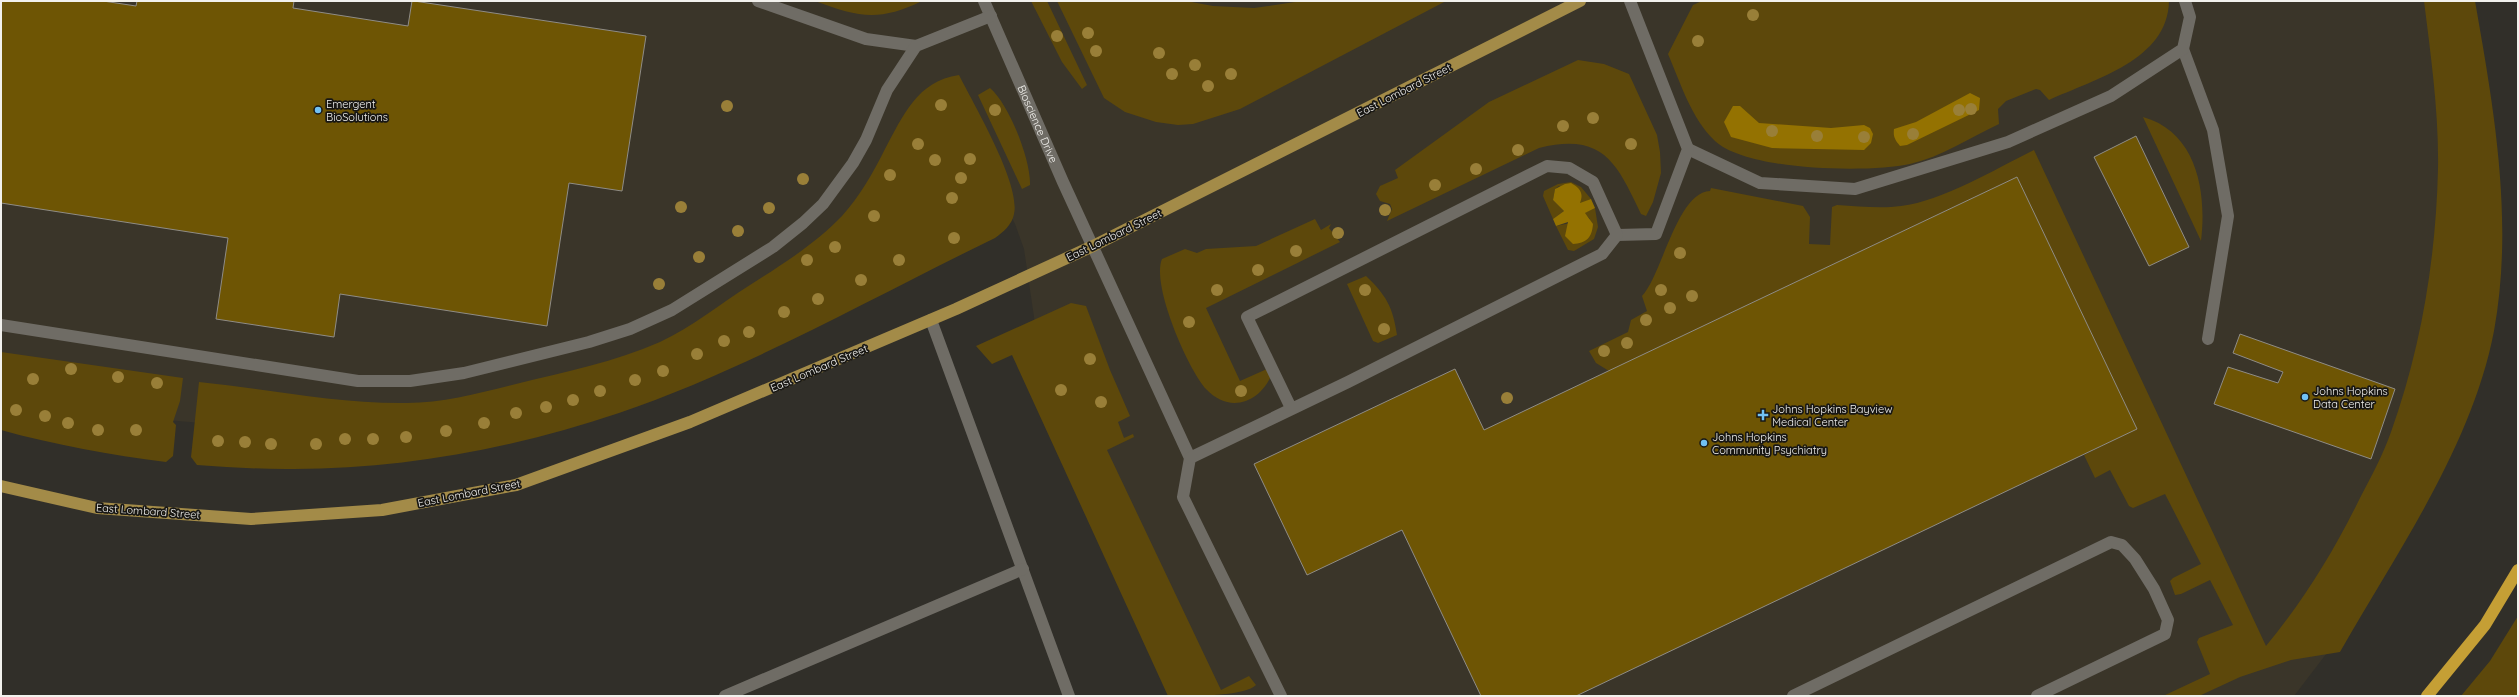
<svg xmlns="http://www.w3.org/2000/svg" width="2519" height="697" viewBox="0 0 2519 697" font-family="Quicksand,sans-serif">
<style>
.built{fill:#3a3529}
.green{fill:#5d480b}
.water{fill:#947201}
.building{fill:#6e5504;stroke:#8f8c86}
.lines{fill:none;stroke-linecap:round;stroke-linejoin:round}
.minor{stroke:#6f6c65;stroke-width:12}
.major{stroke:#a38b48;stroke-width:12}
.highway{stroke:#c59f35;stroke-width:12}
.tree{fill:#997f38}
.poi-dot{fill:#71c1f4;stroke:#181714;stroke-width:1.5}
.labels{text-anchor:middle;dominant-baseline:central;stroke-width:3.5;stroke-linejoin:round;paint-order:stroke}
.street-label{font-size:11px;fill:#f2f1ed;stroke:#181714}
.poi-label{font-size:11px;fill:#f2f1ed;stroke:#181714;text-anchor:start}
</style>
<rect width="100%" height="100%" fill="#312f29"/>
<!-- built -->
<path class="built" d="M1,1h2472l25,247 -155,384 -49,64h-1084l-172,-352 -14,-95 -9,-25 -33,-65 -252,163 -242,84 -274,18 -84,-7 -129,-28z"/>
<!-- green -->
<path class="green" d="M815,1h107c-43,21 -64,16 -107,0z
M1031,1h16l40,84 -5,4 -20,-27z
M1057,1h129l27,5 41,2 48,-7h144l-206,108 -47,15 -15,1 -22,-3 -31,-10 -21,-14z
M1702,1h467c-1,59 -74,78 -120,99l-9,-10 -4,-1 -30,12 -8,8 1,15c-28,13 -58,33 -89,40 -42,9 -163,7 -195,-23 -24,-23 -34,-57 -47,-87l25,-49z
M2424,1h51c19,108 39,220 19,330 -22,115 -97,221 -154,321l-49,8 -51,17 -41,19h-36l47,-22 -13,-32 2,-4 34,-13 -23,-45 -29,14 -6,1 -5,-14 3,-3 28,-14 -36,-70 -32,14 -4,-2 -19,-36 -15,8 -11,-23 52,-26 -119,-251 -408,193 -13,-8 -7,-12 39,-19 3,-12 16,-9 -5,-15c20,-21 35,-104 68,-105l1,-3 92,18 7,11 -1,27 21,1 2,-38 5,-2c21,1 43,4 64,1 42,-5 94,-37 133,-56l232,496c38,-46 68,-95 94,-148 11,-21 23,-43 31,-66 30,-83 45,-174 47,-263 1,-56 -7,-112 -14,-168z
M1578,60l26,4 25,10 28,61 3,17 1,21 -8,29 -7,14 -5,-2c-24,-50 -37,-82 -102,-66l-152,73 5,-12 -2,-5 -10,-3 -4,-7 4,-8 18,-8 -3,-8 94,-68z
M959,75c15,30 62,109 55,139 -2,11 -11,18 -19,24 -124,60 -245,130 -376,175 -106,36 -221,57 -333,56 -30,0 -60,-2 -89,-4l-6,-8 8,-75c69,7 138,22 208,21 36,0 73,-10 109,-19 48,-12 99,-22 144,-42 32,-15 60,-38 90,-57 33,-21 65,-41 92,-69 18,-20 31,-43 43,-67 18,-33 32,-68 74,-74z
M990,88c19,16 41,72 40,97l-8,4 -44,-94z
M2143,117c54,15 64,75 58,124z
M1571,182l10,5 10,12 -11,5 -21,-18 -4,3 -2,11 11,11 -11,8 -10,-23 1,-5 14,-7z
M1595,208l3,19 -4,12 -20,12 -6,-1 -12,-24 34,-7 -6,-6z
M1315,219l6,11 10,-6 -2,4 11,14 -134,66 34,73 27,-12 5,5c-12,29 -43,40 -66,15 -18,-20 -55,-104 -44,-130l23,-10 12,4 9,-4 50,-3z
M1366,276c20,19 27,31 31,59l-19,8 -5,-2 -26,-57z
M1071,303l15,3 24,64 20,46 -12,6 6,16 9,-4 1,3 -27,13 114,240 28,-14 7,9c-12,12 -67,11 -88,11l-156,-341 -20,9 -16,-18z
M1,352l182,26 -3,23 -7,21 3,3 -3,31 -7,6c-55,-7 -111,-17 -165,-32z
M2518,616v80h-57l29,-35z"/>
<!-- water -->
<path class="water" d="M1970,93l10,5 -1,12 -72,35 -7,1c-5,-6 -7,-9 -6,-17l22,-7z
M1733,106h7l19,17 72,5 33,-3 6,3 3,6 -2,9 -7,7 -92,-2 -41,-11 -7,-15z
M1571,183c9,5 13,10 9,20l11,-4 4,9 -10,5 8,11c-1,14 -7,19 -20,20l-8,-8 3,-14 -12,4 -3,-7 11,-8 -11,-11 2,-11 10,-5z"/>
<!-- building -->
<path class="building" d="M1,1h102l33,5 1,-5h157l-1,7 115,18 4,-25h2l232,35 -24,155 -53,-8 -22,143 -207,-32 -6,43 -118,-18 12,-81 -227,-35z
M2136,136l53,111 -40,19 -55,-109z
M2017,177l120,252 -561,267h-95l-79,-166 -95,45 -53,-111 201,-95 29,61z
M2240,334l155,55 -24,70 -157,-55 14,-37 50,16 5,-11 -50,-19z"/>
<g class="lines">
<!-- minor -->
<g class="minor">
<path d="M758,1l108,38 50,7"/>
<path id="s1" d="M984,1l79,181 127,276 -7,39 98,199"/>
<path d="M2183,49l30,81 15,86 -20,123"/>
<path d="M1688,149l72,34 95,6 153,-47 103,-46 72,-47 7,-32 -5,-16"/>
<path d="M1617,235l39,-1 32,-85 -58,-148"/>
<path d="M931,320l138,376"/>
<path d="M1,325l357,56h52l54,-8 125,-31 41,-13 42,-19 101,-63 30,-24 20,-19 30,-41 13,-23 21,-50 29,-44 75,-30"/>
<path d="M1190,458l158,-76 254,-128 15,-19 -24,-53 -24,-14 -22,-2 -300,151 44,91"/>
<path d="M725,696l298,-127"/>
<path d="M1793,696l318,-154 11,3 13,14 19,30 14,31 -3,14 -128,62"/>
</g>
<!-- major -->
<path class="major" d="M1,486l96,22 154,11 131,-9 134,-25 174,-63 266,-113 137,-63 487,-245"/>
<!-- highway -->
<path class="highway" d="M2427,696l58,-71 33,-55"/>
</g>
<!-- trees -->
<g class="tree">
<circle cx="1753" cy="15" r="6"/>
<circle cx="1088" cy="33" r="6"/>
<circle cx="1057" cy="36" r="6"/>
<circle cx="1698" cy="41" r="6"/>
<circle cx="1096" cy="51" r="6"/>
<circle cx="1159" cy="53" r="6"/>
<circle cx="1195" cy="65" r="6"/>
<circle cx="1172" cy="74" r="6"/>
<circle cx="1231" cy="74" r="6"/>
<circle cx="1208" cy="86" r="6"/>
<circle cx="941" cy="105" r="6"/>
<circle cx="727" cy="106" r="6"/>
<circle cx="1971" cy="109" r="6"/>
<circle cx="995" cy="110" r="6"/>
<circle cx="1959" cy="110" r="6"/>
<circle cx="1593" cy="118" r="6"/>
<circle cx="1563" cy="126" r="6"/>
<circle cx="1772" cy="131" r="6"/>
<circle cx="1913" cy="134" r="6"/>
<circle cx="1817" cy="136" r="6"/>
<circle cx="1864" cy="137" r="6"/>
<circle cx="918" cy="144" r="6"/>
<circle cx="1631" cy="144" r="6"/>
<circle cx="1518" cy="150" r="6"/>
<circle cx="970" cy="159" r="6"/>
<circle cx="935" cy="160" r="6"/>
<circle cx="1476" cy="169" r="6"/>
<circle cx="890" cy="175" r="6"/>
<circle cx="961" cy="178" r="6"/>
<circle cx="803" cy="179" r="6"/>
<circle cx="1435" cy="185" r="6"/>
<circle cx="952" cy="198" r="6"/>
<circle cx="681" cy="207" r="6"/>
<circle cx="769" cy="208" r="6"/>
<circle cx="1385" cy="210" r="6"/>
<circle cx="874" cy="216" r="6"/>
<circle cx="738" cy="231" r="6"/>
<circle cx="1338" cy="233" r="6"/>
<circle cx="954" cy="238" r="6"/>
<circle cx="835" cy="247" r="6"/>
<circle cx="1296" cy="251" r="6"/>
<circle cx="1680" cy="253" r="6"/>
<circle cx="699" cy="257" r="6"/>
<circle cx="807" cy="260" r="6"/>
<circle cx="899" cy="260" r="6"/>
<circle cx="1258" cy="270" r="6"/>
<circle cx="861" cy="280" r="6"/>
<circle cx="659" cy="284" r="6"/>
<circle cx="1217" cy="290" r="6"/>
<circle cx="1365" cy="290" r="6"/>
<circle cx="1661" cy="290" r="6"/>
<circle cx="1692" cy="296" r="6"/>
<circle cx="818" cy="299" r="6"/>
<circle cx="1670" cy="308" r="6"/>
<circle cx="784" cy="312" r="6"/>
<circle cx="1646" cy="320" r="6"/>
<circle cx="1189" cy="322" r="6"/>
<circle cx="1384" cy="329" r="6"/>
<circle cx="749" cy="332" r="6"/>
<circle cx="724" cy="341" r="6"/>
<circle cx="1627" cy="343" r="6"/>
<circle cx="1604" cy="351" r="6"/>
<circle cx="697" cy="354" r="6"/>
<circle cx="1090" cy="359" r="6"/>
<circle cx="71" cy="369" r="6"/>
<circle cx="663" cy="371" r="6"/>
<circle cx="118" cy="377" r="6"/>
<circle cx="33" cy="379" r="6"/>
<circle cx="635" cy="380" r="6"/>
<circle cx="157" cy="383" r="6"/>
<circle cx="1061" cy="390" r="6"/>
<circle cx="600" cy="391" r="6"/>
<circle cx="1241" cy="391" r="6"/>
<circle cx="1507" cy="398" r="6"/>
<circle cx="573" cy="400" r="6"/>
<circle cx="1101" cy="402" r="6"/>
<circle cx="546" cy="407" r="6"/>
<circle cx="16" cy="410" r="6"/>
<circle cx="516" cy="413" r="6"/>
<circle cx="45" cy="416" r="6"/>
<circle cx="68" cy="423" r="6"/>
<circle cx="484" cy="423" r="6"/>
<circle cx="98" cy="430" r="6"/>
<circle cx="136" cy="430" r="6"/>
<circle cx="446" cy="431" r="6"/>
<circle cx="406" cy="437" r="6"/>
<circle cx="345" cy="439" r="6"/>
<circle cx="373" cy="439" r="6"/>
<circle cx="218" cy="441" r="6"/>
<circle cx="245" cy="442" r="6"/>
<circle cx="271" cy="444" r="6"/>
<circle cx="316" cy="444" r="6"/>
</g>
<!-- markers -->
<g class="poi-dot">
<circle cx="318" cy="110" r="4"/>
<circle cx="2305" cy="397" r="4"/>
<path d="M1761 409h4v4h4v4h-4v4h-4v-4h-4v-4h4z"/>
<circle cx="1704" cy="443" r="4"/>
</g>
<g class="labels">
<!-- street labels -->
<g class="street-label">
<text transform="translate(1404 90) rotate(-27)">East Lombard Street</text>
<text stroke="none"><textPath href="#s1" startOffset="134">Bioscience Drive</textPath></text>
<text transform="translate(1114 235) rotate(-26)">East Lombard Street</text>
<text transform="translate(819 368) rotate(-23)">East Lombard Street</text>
<text transform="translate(469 493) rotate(-11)">East Lombard Street</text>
<text transform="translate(148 511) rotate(4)">East Lombard Street</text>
</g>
<!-- poi labels -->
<g class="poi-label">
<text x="326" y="104">Emergent<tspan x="326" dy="13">BioSolutions</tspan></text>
<text x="2313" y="391">Johns Hopkins<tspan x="2313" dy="13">Data Center</tspan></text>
<text x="1772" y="409">Johns Hopkins Bayview<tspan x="1772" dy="13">Medical Center</tspan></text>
<text x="1712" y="437">Johns Hopkins<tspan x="1712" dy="13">Community Psychiatry</tspan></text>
</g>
</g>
<!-- border -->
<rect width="2519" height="697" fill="none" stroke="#f2f1ed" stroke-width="4"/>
</svg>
